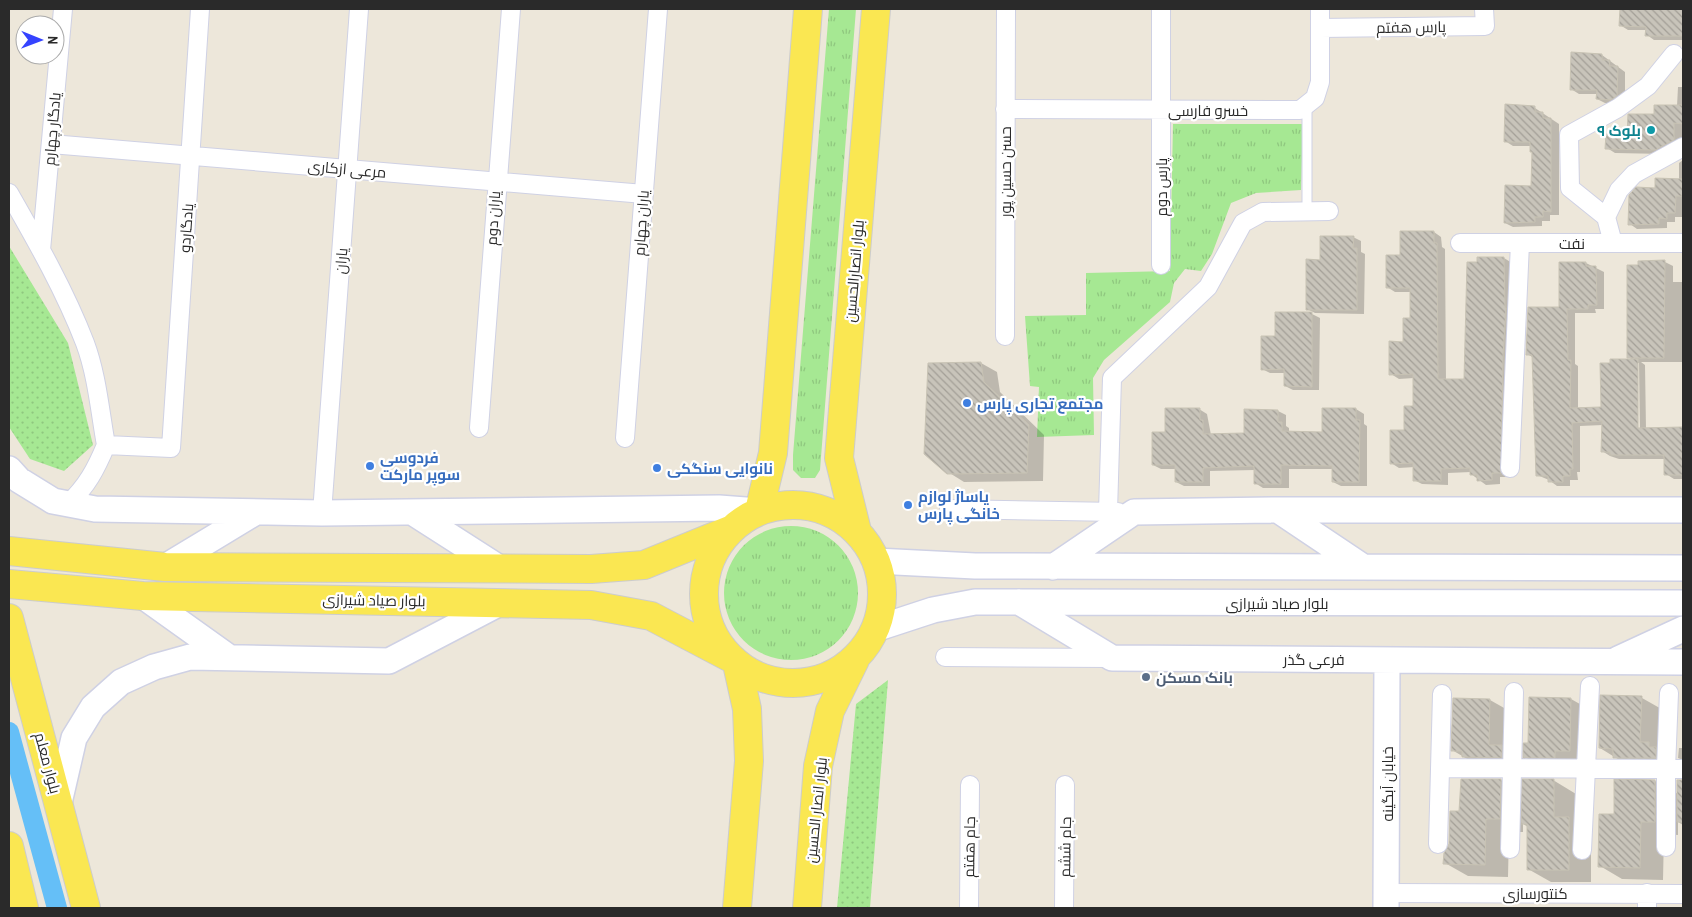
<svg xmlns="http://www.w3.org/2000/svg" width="1692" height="917" viewBox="0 0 1692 917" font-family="'Archivo Narrow',Cairo,sans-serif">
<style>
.grass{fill:url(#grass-tufts)}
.park{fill:url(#park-dots)}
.shadow{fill:#0003;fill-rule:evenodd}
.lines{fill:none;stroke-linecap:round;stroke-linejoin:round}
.canal{stroke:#65bff7;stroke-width:20}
.building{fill:url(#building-back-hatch);stroke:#c8c3b4}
.lane-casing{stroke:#cfd1e4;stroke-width:11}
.street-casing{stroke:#cfd1e4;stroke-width:20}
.secondary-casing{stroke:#cfd1e4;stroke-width:28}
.primary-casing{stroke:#ccc;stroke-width:30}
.lane{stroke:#fff;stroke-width:9}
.street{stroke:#fff;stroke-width:18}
.secondary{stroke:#fff;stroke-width:25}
.primary{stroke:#fae752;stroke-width:28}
.culture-dot{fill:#0f9aa8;stroke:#fff;stroke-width:2}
.shop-dot{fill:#3f7fe0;stroke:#fff;stroke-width:2}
.service-dot{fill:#5c6f8a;stroke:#fff;stroke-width:2}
.labels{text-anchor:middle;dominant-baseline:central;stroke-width:4.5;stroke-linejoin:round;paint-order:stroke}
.street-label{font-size:15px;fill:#2a2a2a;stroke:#fff}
.culture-label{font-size:15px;font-weight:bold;fill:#0d838f;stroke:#fff;text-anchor:end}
.shop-label{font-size:15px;font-weight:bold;fill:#366cbe;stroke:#fff;text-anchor:start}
.service-label{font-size:15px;font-weight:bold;fill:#4e5e75;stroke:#fff;text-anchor:start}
</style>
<defs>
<pattern id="grass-tufts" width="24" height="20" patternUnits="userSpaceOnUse" patternTransform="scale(1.25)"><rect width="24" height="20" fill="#a6e893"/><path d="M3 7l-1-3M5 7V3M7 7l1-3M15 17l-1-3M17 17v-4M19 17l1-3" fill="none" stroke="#8fc77f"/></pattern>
<pattern id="park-dots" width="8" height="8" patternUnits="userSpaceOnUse" patternTransform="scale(1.25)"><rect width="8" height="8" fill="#a6e893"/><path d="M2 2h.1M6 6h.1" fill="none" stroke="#8fc77f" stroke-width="1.8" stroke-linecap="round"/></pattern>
<pattern id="building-back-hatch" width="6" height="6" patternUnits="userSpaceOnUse" patternTransform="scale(1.25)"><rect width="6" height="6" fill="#c8c4ba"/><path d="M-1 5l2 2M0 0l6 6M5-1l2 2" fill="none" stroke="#a39f97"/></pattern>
</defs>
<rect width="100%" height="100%" fill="#ede7da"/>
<!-- grass -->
<path class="grass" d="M829,9h27l-36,461 -5,8h-14l-8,-8v-15z
M1173,124h130l-2,66 -45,3 -25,10 -19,51 -11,17 -16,-2 -11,14 -4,19 -66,58 -11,18 1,57 -57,2 2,-50 -9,-1 -5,-70 61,-1v-42l84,-2z
M724 593a67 67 0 1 1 134 0a67 67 0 1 1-134 0Z"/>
<!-- park -->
<path class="park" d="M9,246l59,97 25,102 -29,26 -34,-12 -21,-32z
M888,680l-18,228h-33l19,-204z"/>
<!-- shadow -->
<path class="shadow" d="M1621,9h62v36l-1,-5h-28l-7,-5v-5h-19l-8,-5z
M1602,55l23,17v28l-6,4 -14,-1 -8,-4 1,-5h-19l-8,-5z
M1678,87h5l-1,57 -18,10 -49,-1 -8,-5 22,-12 26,-21 22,-9z
M1535,108l24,16v91h-9v6h-8v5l-29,1 -8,-4 27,-35 1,-35 -2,-7h-18l-8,-5z
M1683,160v57h-8v5h-8v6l-30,1 -7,-5 26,-35 23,-9v-17z
M1434,232l7,5 1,10 3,2 1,131h20l12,-122h26l8,5 -4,214h-8v7l-14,1 -15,-11v-2l-23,1v12l-26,-1 -8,-4 1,-13 -16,1 -8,-5 23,-55v-30l-15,1 -8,-5 14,-31 6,-24v-27h-16l-8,-5 14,-31z
M1353,237l8,4v11l4,2 -1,60 -49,-1 -8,-4 14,-48z
M1665,262l8,4v16h10v80h-42l4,3 1,64h37v50h-9l-8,-5 -1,-15h-46l-9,-3 -8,-5 1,-26 -23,1v46h-3l1,8h-8v6h-13l-8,-6 -12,-5 -3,-117 -7,-4 34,-46 25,-45 18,9v37h-9l1,4h-21v51l3,2v43h24l31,-49 -5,-3 11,-91zM1636,363h3l1,71h-3z
M1312,314l8,4 -1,72h-26l-8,-4v-13h-15l-8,-4 14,-32z
M981,363l16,9 3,20 44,43 -1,46 -79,1 -16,-10z
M1199,409l8,5 4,21h34l33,-24 8,4v11l3,2v5h34l1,-24h32l8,5v10l3,2v60h-26l-8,-4v-13h-44v19h-26l-8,-5v-13l-45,1v15h-26l-8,-4v-13h-15l-8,-4 14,-32z
M1642,698l23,13 7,46 7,5 -42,9 -37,-23z
M1571,699l23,13 -1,52 -46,6 -22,-13 -1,13h-38l-34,-20 38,-50 23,13 -1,39 12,7 1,-15h5z
M1679,748h4v12l-5,-2z
M1501,780l22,13 30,-13 23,14 15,37v51h-40l-23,-13v-42l-5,-3v8h-14l-1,45 -40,-1 -23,-13 15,-51z
M1683,780v45l-5,-3v13l-14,-1 -1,46 -41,-1 -22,-13 15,-51 1,-34h39l23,13v-13z"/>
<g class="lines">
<!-- canal -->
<path class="canal" d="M9,732l48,176"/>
</g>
<!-- building -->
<path class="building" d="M1620,9h63v27h-38l1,-9 -27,-1z
M1571,52l31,2v6h8l-1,6h9l-1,30 -6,4 -15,-1 1,-9h-27z
M1505,104l30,2v6h8v6h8v94l-8,-1v6h-8v5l-31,1 1,-38 26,1 1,-34h-2v-10h-26z
M1654,105h29v19l-9,-1v17l-19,10 -50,-1 1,-15 21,1 1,-21h26z
M1655,178l28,1v17h-7l-1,17h-8v6l-8,-1v6l-31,1 1,-30 7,-8 19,1z
M1400,231h34v12h3l1,136h26l3,-117h10v-5h27l1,51h1l-3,47 -2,118h-9v7l-15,1v-6h-7v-7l-29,1v12h-28v-18l-23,1v-34h14v-24h9v-32l-24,1v-34l14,1v-24h7v-30h-24v-33h14z
M1320,236h34l-1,12h4v62h-51v-51l14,1z
M1665,260l-1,98h-37v-93h11v-4z
M1559,262h27v4h10l1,39h-9v4h-21l1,51h3l-1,48 31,-1 -1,-44h10v-4h28v69l45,-1v48h-19v-20h-54v-3h-9l1,-31 -30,2 1,46h-3v7h-7v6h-15v-6h-12l-4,-121h-6l2,-48h31z
M1275,312h37v75l-28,-1v-17l-23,1v-34h14z
M981,362l3,20 45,43 -2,48 -80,1 -23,-20 4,-91z
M1165,408h35v12h3v14l41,-1v-24l34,1v12h4v9l40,1v-24h34v12h4l-1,62h-27v-16l-51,-1v19h-27v-18l-51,2v14h-28v-17h-23v-33h13z
M1600,695l42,1 -2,46h9v5h7v11h-43v-9l-14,-1z
M1529,697l42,1 -1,53h-15v7h-32v-15h5z
M1453,698l37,1 -1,46h13v13l-40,-1v-6h-11z
M1461,779h40l-1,40h-14l-1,46 -42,-1 1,-11 5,-9 1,-33h9z
M1522,779h32v38h15v53h-42v-46h-6z
M1614,779l41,1v42h-14l-1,46 -42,-1 1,-53h15z
M1677,780h6v42h-6z"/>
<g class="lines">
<defs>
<path id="lane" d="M1307,105v107"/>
<path id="street" d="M1161,9v256
M1320,28l165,-2 -1,-17
M1005,109l295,1 15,-12 5,-16v-73
M51,144l593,50
M9,193c28,49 56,98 76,150 12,32 15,69 21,102l65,3 29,-439
M1606,217l13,-27 15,-16 49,-27
M1460,243h223
M1613,243l-7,-26 -36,-29 -1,-53 49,-27 30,-22 26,-32
M41,250l22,-241
M1005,336l1,-327
M479,428l32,-419
M625,438l33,-429
M1510,468l10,-225
M68,504c19,-18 28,-35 38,-59
M949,509l169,3
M1108,512l4,-134 96,-91 35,-64 20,-11 66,-1
M322,513l37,-504
M945,657l166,1
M1440,768l243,1
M1438,844l4,-150
M1666,847v-78l3,-76
M1510,849l4,-157
M1582,850l8,-164
M1386,893l297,1
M969,908l1,-123
M1064,908l1,-123
M1647,908v-15"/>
<path id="secondary" d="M9,469l10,11 34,21 42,8 227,4 397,-5 40,3
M1278,510l85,57
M412,512l89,57
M876,561l99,5 708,2
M165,567l91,-55
M1053,567l81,-55 144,-2h405
M143,596l84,60
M1019,602l93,56 571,4
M875,629l58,-19 42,-8 708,1
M1618,659l65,-30
M59,803l15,-65 19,-31 28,-25 33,-15 36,-10 199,4 111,-58
M1386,908l1,-248"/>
<path id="primary" d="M704 594a89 89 0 1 1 178 0a89 89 0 1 1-178 0Z
M759,511l14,-58 35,-444
M857,531l-18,-73 37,-449
M9,551l156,16 426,2 53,-4 86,-35
M9,584l134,12 448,9 60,11 78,41
M9,618l77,290
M737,664l10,45 2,52 -12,147
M9,846l15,62
M807,908l11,-142 12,-55 25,-51"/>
</defs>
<!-- lane casing -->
<use href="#lane" class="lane-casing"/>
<!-- street casing -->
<use href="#street" class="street-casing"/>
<!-- secondary casing -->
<use href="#secondary" class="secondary-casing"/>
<!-- primary casing -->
<use href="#primary" class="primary-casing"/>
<!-- lane -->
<use href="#lane" class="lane"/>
<!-- street -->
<use href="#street" class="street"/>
<!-- secondary -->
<use href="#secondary" class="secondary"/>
<!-- primary -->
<use href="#primary" class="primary"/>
</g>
<!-- markers -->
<circle class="culture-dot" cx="1651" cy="130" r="5"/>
<g class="shop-dot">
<circle cx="967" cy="403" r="5"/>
<circle cx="370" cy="466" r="5"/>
<circle cx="657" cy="468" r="5"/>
<circle cx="908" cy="505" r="5"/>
</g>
<circle class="service-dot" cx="1146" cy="677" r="5"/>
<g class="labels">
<!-- street labels -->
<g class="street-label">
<text transform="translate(1411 27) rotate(-1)">پارس هفتم</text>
<text x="1208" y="110">خسرو فارسی</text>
<text transform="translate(52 129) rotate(-85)">یادگار چهارم</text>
<text transform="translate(347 169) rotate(5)">مرعی ازکاری</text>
<text transform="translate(1005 172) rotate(-90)">حسن حسین پور</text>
<text transform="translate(1161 187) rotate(-90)">پارس دوم</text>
<text transform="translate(493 218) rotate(-86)">یاران دوم</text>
<text transform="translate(641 223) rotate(-86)">یاران چهارم</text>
<text transform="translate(186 228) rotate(-86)">یادگار‌دو</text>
<text x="1572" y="243">نفت</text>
<text transform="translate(341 261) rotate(-86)">یاران</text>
<text transform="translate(854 271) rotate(-85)">بلوار انصارالحسین</text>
<text transform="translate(374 600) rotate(1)">بلوار صیاد شیرازی</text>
<text x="1277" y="603">بلوار صیاد شیرازی</text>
<text x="1314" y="659">فرعی گذر</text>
<text transform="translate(48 763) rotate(75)">بلوار معلم</text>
<text transform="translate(1387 784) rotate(-90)">خیابان آبگینه</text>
<text transform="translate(816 810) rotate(-84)">بلوار انصار الحسین</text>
<text transform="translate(969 847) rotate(-89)">جام هفتم</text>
<text transform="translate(1065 847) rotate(-89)">جام ششم</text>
<text x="1535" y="893">کنتورسازی</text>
</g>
<!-- culture labels -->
<g class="culture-label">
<text x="1641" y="130">بلوک ۹</text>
</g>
<!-- shop labels -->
<g class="shop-label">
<text x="977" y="403">مجتمع تجاری پارس</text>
<text x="380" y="457">فردوسی<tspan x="380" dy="17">سوپر مارکت</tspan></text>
<text x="667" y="468">نانوایی سنگکی</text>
<text x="918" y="496">پاساژ لوازم<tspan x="918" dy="17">خانگی پارس</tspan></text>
</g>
<!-- service labels -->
<g class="service-label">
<text x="1156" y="677">بانک مسکن</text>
</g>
</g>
<!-- border -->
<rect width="1692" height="917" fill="none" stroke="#2a2a2a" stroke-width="20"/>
<!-- north arrow -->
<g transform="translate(40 40) rotate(91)"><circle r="24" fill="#ffffff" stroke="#aaaaaa"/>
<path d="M0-4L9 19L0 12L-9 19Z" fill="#3543ff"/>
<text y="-8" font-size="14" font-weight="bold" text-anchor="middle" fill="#2a2a2a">N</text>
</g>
</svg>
